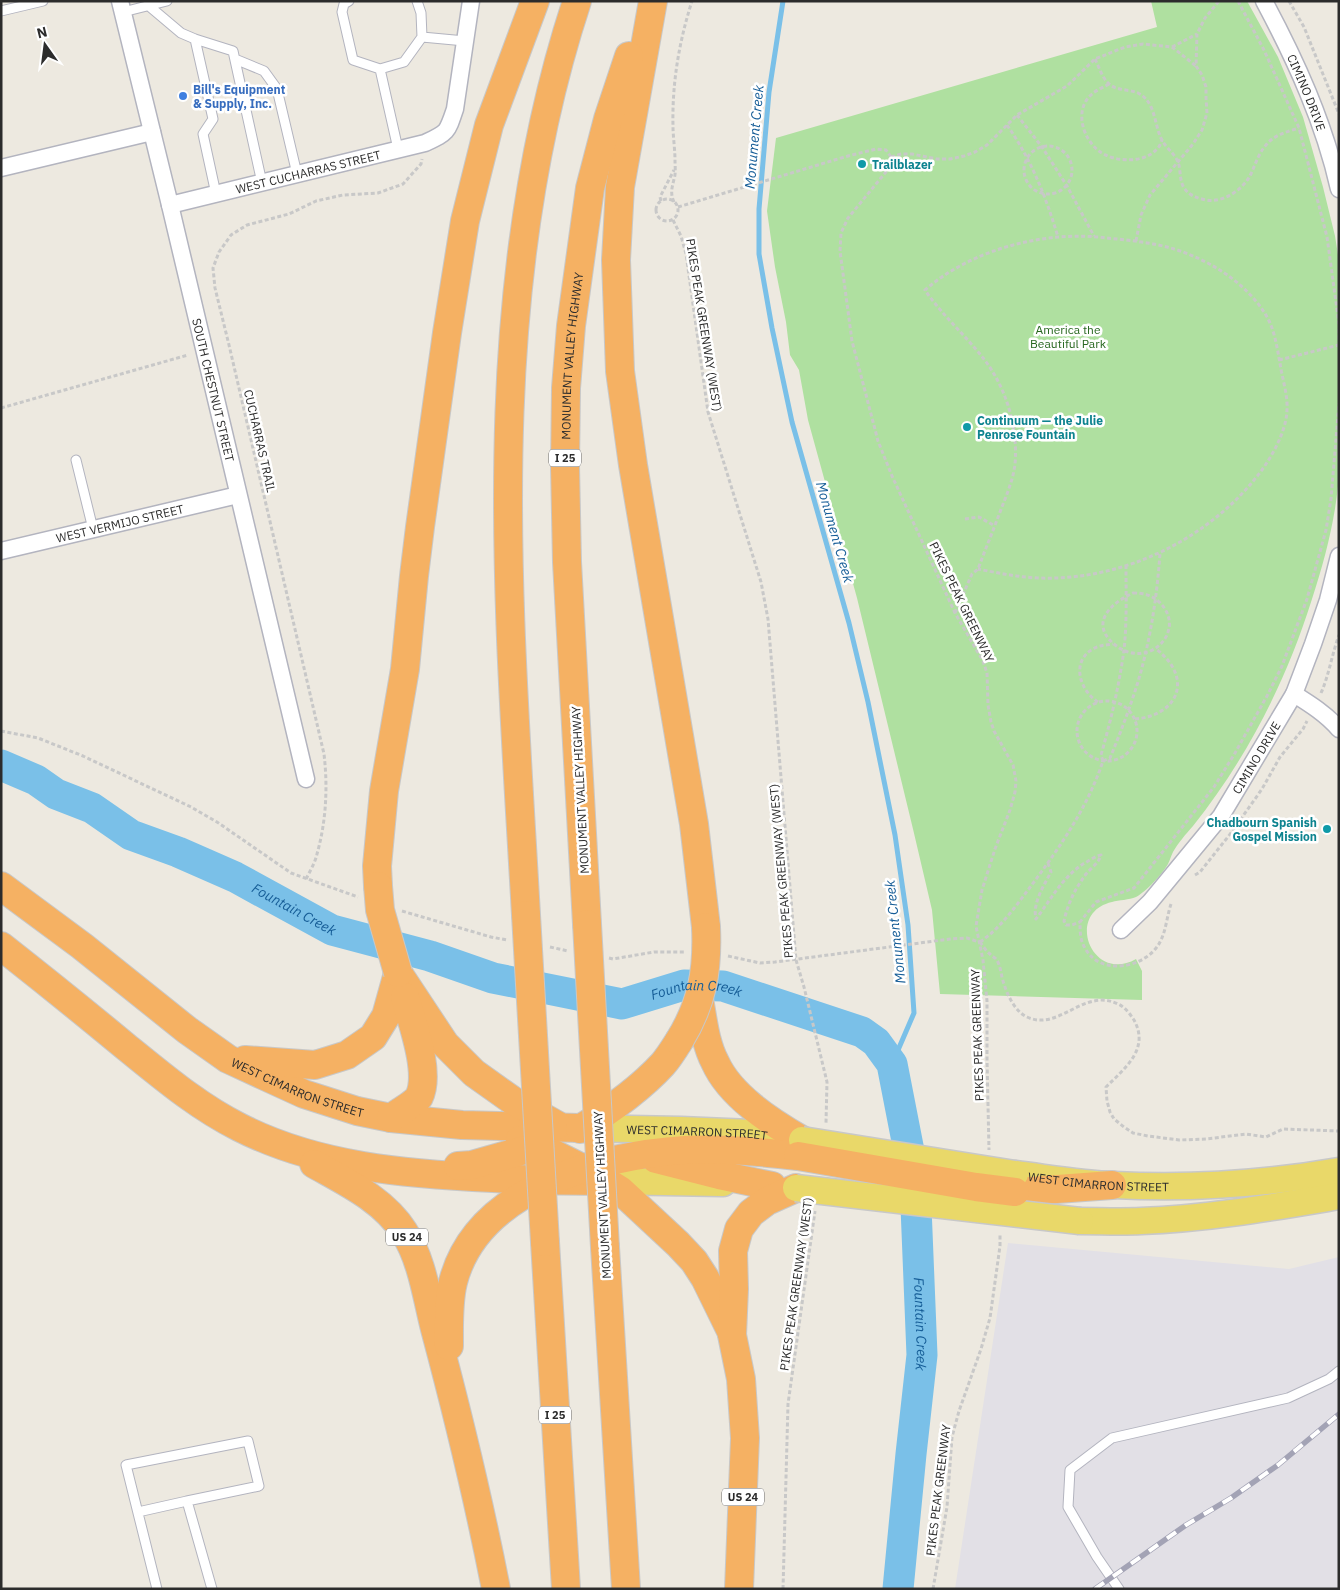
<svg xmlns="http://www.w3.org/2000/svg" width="1340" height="1590" viewBox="0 0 1340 1590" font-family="'IBM Plex Sans',sans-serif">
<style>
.industrial{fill:#e2e0e6}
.green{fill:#afe0a0}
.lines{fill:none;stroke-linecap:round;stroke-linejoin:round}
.stream{stroke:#7ac0e8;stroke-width:5}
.river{stroke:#7ac0e8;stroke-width:31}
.lane-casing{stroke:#b3b4bf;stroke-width:11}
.street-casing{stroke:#b3b4bf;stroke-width:19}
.primary-casing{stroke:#c8c8c8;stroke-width:29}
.highway-casing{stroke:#c8c8c8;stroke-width:30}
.path{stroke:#c8c8c8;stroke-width:3;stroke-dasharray:4 2.5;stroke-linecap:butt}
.lane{stroke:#fff;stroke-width:9}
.street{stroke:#fff;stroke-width:16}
.primary{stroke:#e9d869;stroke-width:26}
.highway{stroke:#f5b163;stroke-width:28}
.rail-casing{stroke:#a3a3b5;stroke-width:5.5}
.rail{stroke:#fff;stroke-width:4;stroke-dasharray:11;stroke-linecap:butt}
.primary-bridge-casing{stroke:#c8c8c8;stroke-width:29;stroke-linecap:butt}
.highway-bridge-casing{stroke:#c8c8c8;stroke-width:30;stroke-linecap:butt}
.primary-bridge{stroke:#e9d869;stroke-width:26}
.highway-bridge{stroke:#f5b163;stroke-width:28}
.shop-dot{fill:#3f7fe0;stroke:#fff;stroke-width:2}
.culture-dot{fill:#0f9aa8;stroke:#fff;stroke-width:2}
.labels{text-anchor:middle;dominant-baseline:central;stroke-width:5;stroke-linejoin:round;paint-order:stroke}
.shield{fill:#fff;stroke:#6b6b6b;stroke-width:1}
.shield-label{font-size:11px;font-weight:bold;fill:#2c2c2c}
.shop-label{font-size:12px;font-weight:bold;fill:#366cbe;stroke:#fff;text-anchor:start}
.street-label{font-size:12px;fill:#2c2c2c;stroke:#fff}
.culture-label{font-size:12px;font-weight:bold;fill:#0d838f;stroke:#fff;text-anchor:start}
.park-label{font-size:12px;fill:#27671f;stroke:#fff}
.water-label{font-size:14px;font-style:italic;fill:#165d97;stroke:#fff}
</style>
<rect width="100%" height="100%" fill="#ede9e0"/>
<!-- industrial -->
<path class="industrial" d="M1008,1243l281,26 50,-12v332h-384z"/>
<!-- green -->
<path class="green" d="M1151,1h96l31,56 25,60 20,70 12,49 4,25c0,50 0,100 0,150 0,25 1,50 -1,75 -4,39 -14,76 -26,113 -26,83 -65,159 -119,227 -7,8 -15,17 -20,26 -2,4 -3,8 -5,12 -5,9 -22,28 -32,33 -7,3 -17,3 -24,5 -48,11 -20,82 24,57l6,12v29l-202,-6 -8,-84 -19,-81 -56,-231 -49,-178 -9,-50 -9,-15 -4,-33 -11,-55 -8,-56 9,-73 381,-111z"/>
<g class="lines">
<!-- stream -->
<path class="stream" d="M783,1l-14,91 -10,117v45l13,74 20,94 57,201 19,79 27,133 13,90 6,88 -22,51"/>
<!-- river -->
<path class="river" id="s1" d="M1,765l35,15 20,14 36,14 39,27 47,17 57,25 97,53 98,26 63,22 129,26 62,-19 39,1 139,46 14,10 16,22 23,118 7,173 -11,99 -13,135"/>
<defs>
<path id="lane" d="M349,1l-5,3 -2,8 11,48 27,9 18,80
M417,1l4,12 1,24 43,4
M149,6l32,27 14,6 38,12 29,132
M1,11l42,-10
M123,12l44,-11
M195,39l18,80 -10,15 13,60
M235,59l29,12 13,18 20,85
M380,69l24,-7 18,-25
M76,460l17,69
M138,1512l49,-11
M157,1589l-31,-124 122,-24 11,45 -72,15 25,88
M1119,1589l-22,-32 -29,-50 2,-37 42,-32 176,-40 41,-19 10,-8"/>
<g id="street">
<path id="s2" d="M120,1l50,204 136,574"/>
<path id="s3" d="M1264,1c32,60 60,121 75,188"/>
<path d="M1,168l151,-36"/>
<path id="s4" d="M170,205l255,-62c23,-11 22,-10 30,-34l16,-108"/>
<path id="s5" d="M1,551l237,-56"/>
<path d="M1294,694c16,10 32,20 45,35"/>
<path id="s6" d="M1121,930l29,-28 71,-86 73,-122 19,-50 15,-44 11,-44"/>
</g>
<g id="primary">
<path id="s7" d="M581,1128l100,2 70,3 51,7"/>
<path id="s8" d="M1015,1174c33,4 66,10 99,11 76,4 150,-1 225,-14"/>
<path d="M606,1181l117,2"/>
<path d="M1080,1221c20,0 41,1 61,0 66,-2 133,-14 198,-25"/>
</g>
<g id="highway">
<path d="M653,1l-33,186 -4,73 4,111 13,94 61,359 12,103"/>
<path id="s9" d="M1,886l81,60 105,84 41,29 76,35 53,17 34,7 71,7 119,3"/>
<path d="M378,886l-1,-20 7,-75 21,-122 9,-93 6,-49 27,-194 18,-112 24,-96 46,-124"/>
<path d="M526,915c-17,-306 -47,-617 51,-914"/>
<path id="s10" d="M587,924l-20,-362 -2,-96 1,-78 5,-62 19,-138 18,-69 21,-63"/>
<path d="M1,946c42,33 83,66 124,100 36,29 72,60 114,81 78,40 168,47 254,51 38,2 75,3 113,3"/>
<path d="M398,973l47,71 29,29 38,27 45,25"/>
<path d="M699,999c4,21 6,44 16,63 15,34 56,60 87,78"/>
<path d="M245,1060l70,5 32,-10 26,-18 13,-21 12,-43"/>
<path d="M391,1118c7,-5 24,-15 28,-21 12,-24 -7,-75 -14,-100"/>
<path d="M580,1129c29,-18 59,-39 83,-65 6,-7 11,-15 16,-23"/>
<path d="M520,1140l18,6 58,29 24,15 58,54 16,17 11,17 26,53"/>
<path d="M656,1159l63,16 53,11"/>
<path d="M314,1164c32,18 70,36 90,68 18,27 23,66 31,97 23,86 44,173 61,260"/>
<path d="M458,1166l14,-1 70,-20"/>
<path d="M1015,1192l97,-7"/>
<path d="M545,1242l21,347"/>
<path d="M605,1247l21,342"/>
<path d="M449,1346c0,-21 -1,-44 4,-64 24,-94 149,-127 232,-132 38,-2 76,2 113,6"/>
<path d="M739,1589l6,-151 -4,-59 -9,-44 2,-46 -1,-38 6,-22 12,-16 16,-12 29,-13"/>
</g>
</defs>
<!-- lane casing -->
<use href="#lane" class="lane-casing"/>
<!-- street casing -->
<use href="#street" class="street-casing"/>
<!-- primary casing -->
<use href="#primary" class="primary-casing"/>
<!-- highway casing -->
<use href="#highway" class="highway-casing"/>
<!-- path -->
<path class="path" d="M1238,1l26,49 35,78 28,109 12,87
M1289,1l15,26 35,87
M1172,47l25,-13
M1095,59c4,8 7,18 13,24 12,12 31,1 42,22 6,11 6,24 12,35 4,8 13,14 16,22 3,8 1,17 6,26 6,8 13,10 22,12 17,3 36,-10 44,-24 5,-10 8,-22 16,-31 8,-10 20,-13 33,-17
M1109,84c-7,4 -15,7 -20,13 -14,15 -6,42 10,54 14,11 43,13 57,-1 3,-2 5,-7 6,-10
M1017,115l25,32 25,39 27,50
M1007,125c24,34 39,72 51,112
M1024 170a24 24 0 1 1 48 0a24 24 0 1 1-48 0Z
M891,157l10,-3h11l25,5h13l14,-3 11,-4 12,-7 30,-30 50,-29 28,-27 30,-12 18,-3 29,3 24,19
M656 210a11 11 0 1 1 22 0a11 11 0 1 1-22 0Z
M661,201l-1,-4 14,-27
M674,202c-4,-9 -2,-14 0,-23 2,-5 1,-13 1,-19 0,-11 -2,-23 -2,-34 -1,-43 6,-84 19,-125
M678,207l170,-51 28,-7 10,1 5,7 -1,10 -42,51 -7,15 -1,18 12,90 26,100 14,35 63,137 28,48 4,12 1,32 3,17 3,9 19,34 3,16 -1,11 -5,18 -15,39 -13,41 -6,36 7,34 4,41v58l2,91
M673,220l8,16 5,18 22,158 53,170 7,37 28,341 8,27 23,95 -1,41
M1136,241l5,-26 9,-20 43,-51 9,-14 5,-17 -1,-15v-11l-4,-12 -6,-9 1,-32 8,-16 14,-17
M1339,346v-17
M1279,360l60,-15
M1,408l187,-53
M965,519l14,-2 16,9
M1133,593c10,0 18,2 25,8 32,28 -10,72 -44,43 -25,-21 -3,-41 19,-51z
M955,613l17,-39 6,-5c7,-19 15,-38 22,-57 6,-16 13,-31 15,-48 3,-33 -7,-70 -26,-98 -19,-27 -45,-48 -64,-76 47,-41 121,-60 182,-52 20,2 40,4 60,9 38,10 80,35 100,70 8,14 10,31 13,46 2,15 8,32 7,47 -1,26 -21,57 -38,76 -52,59 -132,95 -211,92 -21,-1 -40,-5 -60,-9
M1321,693c8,-18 11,-39 18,-58
M1077 731a30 30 0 1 1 60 0a30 30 0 1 1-60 0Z
M1098,702c-19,-12 -27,-41 -5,-53 7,-4 13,-4 20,-5
M1135,719c45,-4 58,-42 21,-70
M1,731l37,7 45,18 108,51 26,15 74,51 67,24
M1103,761l-2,-6c10,-35 18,-69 23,-105 3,-28 2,-56 2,-84
M1048,863l3,9c-7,13 -19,32 -15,47 15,-20 26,-41 47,-55 6,-3 12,-8 18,-9 -2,8 -10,13 -15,19 -11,15 -18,29 -22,47l2,4h6l8,-3
M1195,875l5,-3 31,-39 31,-44 18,-32 23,-28 4,-8
M306,879c4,-8 9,-16 11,-25 9,-32 11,-66 7,-100l-95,-409 -14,-57 -2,-20 6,-16 12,-17 16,-10 42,-11 27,-13 27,-6 35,-2 25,-9 18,-20 1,-5
M1171,904c-4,12 -5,27 -11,38 -13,26 -60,35 -75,6 -5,-8 -5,-17 -5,-26l16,-20 38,-14 80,-101 21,-34 32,-57 15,-30 25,-67 19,-69 5,-31 8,-96
M402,911l89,26 16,3
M980,942c3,4 6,9 10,12 1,2 4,3 6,5 5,6 5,18 8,25 4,13 12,28 23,33 32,15 57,-30 91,-13 7,3 12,10 16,16 16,29 -9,48 -28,67l1,14 3,11 4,7 10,8 9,6 15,3 31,4 27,-1 40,-5 20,3 17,-8 56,2
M980,942c22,-15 38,-39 54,-60 28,-38 54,-76 69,-121l7,-3c10,-24 19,-48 27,-73 13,-42 20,-88 23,-132
M550,947l18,4
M728,956l32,7 15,-1 175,-23 17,-1 12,4
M609,958l4,1 41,-7h31
M783,1589l5,-185 27,-193
M933,1589l14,-82 5,-70 7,-26 22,-62 9,-31 10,-72v-13"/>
<!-- lane -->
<use href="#lane" class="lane"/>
<!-- street -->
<use href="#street" class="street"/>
<!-- primary -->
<use href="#primary" class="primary"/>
<!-- highway -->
<use href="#highway" class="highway"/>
<defs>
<path id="rail" d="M1095,1589l91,-64 45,-27 47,-33 61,-51"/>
</defs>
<!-- rail casing -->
<use href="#rail" class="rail-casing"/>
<!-- rail -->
<use href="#rail" class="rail"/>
<defs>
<path id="primary-bridge" d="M802,1140l213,34
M796,1188l284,33"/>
<path id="highway-bridge" d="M378,886l2,24 18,63
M526,915l19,327
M587,924l18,323
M679,1041c23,-37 29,-70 27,-114
M798,1156l178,31 39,5"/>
</defs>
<!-- primary-bridge casing -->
<use href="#primary-bridge" class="primary-bridge-casing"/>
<!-- highway-bridge casing -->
<use href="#highway-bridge" class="highway-bridge-casing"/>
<!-- primary-bridge -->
<use href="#primary-bridge" class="primary-bridge"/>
<!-- highway-bridge -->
<use href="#highway-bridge" class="highway-bridge"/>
</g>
<!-- markers -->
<circle class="shop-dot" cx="183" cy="96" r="5"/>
<g class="culture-dot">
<circle cx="862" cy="164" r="5"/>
<circle cx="967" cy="427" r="5"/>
<circle cx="1327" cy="829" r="5"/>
</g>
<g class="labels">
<!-- shield labels -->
<g class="shield">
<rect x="549" y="449.5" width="32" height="17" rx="4"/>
<rect x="386" y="1228.5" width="42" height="17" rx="4"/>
<rect x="539" y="1406.5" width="32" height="17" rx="4"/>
<rect x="722" y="1488.5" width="42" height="17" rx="4"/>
</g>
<g class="shield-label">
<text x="565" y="458">I 25</text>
<text x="407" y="1237">US 24</text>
<text x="555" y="1415">I 25</text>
<text x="743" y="1497">US 24</text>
</g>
<!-- shop labels -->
<g class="shop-label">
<text x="193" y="89">Bill's Equipment<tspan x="193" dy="14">&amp; Supply, Inc.</tspan></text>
</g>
<!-- street labels -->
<g class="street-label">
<text stroke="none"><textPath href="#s3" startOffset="101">CIMINO DRIVE</textPath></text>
<text stroke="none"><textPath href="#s4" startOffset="142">WEST CUCHARRAS STREET</textPath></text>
<text transform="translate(704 325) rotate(81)">PIKES PEAK GREENWAY (WEST)</text>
<text stroke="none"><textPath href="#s10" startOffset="569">MONUMENT VALLEY HIGHWAY</textPath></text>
<text stroke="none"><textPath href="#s2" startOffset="400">SOUTH CHESTNUT STREET</textPath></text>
<text transform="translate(260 441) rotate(77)">CUCHARRAS TRAIL</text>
<text stroke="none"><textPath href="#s5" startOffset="122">WEST VERMIJO STREET</textPath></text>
<text transform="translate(962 602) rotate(64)">PIKES PEAK GREENWAY</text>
<text stroke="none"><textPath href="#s6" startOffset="220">CIMINO DRIVE</textPath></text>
<text transform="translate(580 790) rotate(-93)">MONUMENT VALLEY HIGHWAY</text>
<text transform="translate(781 871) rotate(-95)">PIKES PEAK GREENWAY (WEST)</text>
<text transform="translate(977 1035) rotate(-92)">PIKES PEAK GREENWAY</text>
<text stroke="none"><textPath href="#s9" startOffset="361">WEST CIMARRON STREET</textPath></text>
<text stroke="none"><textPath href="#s7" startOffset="116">WEST CIMARRON STREET</textPath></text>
<text stroke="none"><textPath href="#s8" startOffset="84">WEST CIMARRON STREET</textPath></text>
<text transform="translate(602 1195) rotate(-93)">MONUMENT VALLEY HIGHWAY</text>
<text transform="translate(796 1284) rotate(-82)">PIKES PEAK GREENWAY (WEST)</text>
<text transform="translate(938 1490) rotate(-83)">PIKES PEAK GREENWAY</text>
</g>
<!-- culture labels -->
<g class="culture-label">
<text x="872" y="164">Trailblazer</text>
<text x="977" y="420">Continuum — the Julie<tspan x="977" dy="14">Penrose Fountain</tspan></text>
<text x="1317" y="822" text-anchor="end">Chadbourn Spanish<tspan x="1317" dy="14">Gospel Mission</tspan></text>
</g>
<!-- park labels -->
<g class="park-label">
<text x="1068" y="329">America the<tspan x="1068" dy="14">Beautiful Park</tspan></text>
</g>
<!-- water labels -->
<g class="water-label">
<text transform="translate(754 137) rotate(-85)">Monument Creek</text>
<text transform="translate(835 532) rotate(74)">Monument Creek</text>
<text stroke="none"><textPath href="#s1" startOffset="328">Fountain Creek</textPath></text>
<text transform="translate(895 932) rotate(-96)">Monument Creek</text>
<text stroke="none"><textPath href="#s1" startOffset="748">Fountain Creek</textPath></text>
<text stroke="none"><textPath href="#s1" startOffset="1228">Fountain Creek</textPath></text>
</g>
</g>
<!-- border -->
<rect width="1340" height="1590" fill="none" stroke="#2c2c2c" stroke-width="5"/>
<!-- north arrow -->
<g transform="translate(45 45) rotate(346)" stroke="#ffffff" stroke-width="4" paint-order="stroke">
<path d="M0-4L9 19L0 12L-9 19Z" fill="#2c2c2c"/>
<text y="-8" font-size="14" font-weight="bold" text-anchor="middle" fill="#2c2c2c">N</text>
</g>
</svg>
